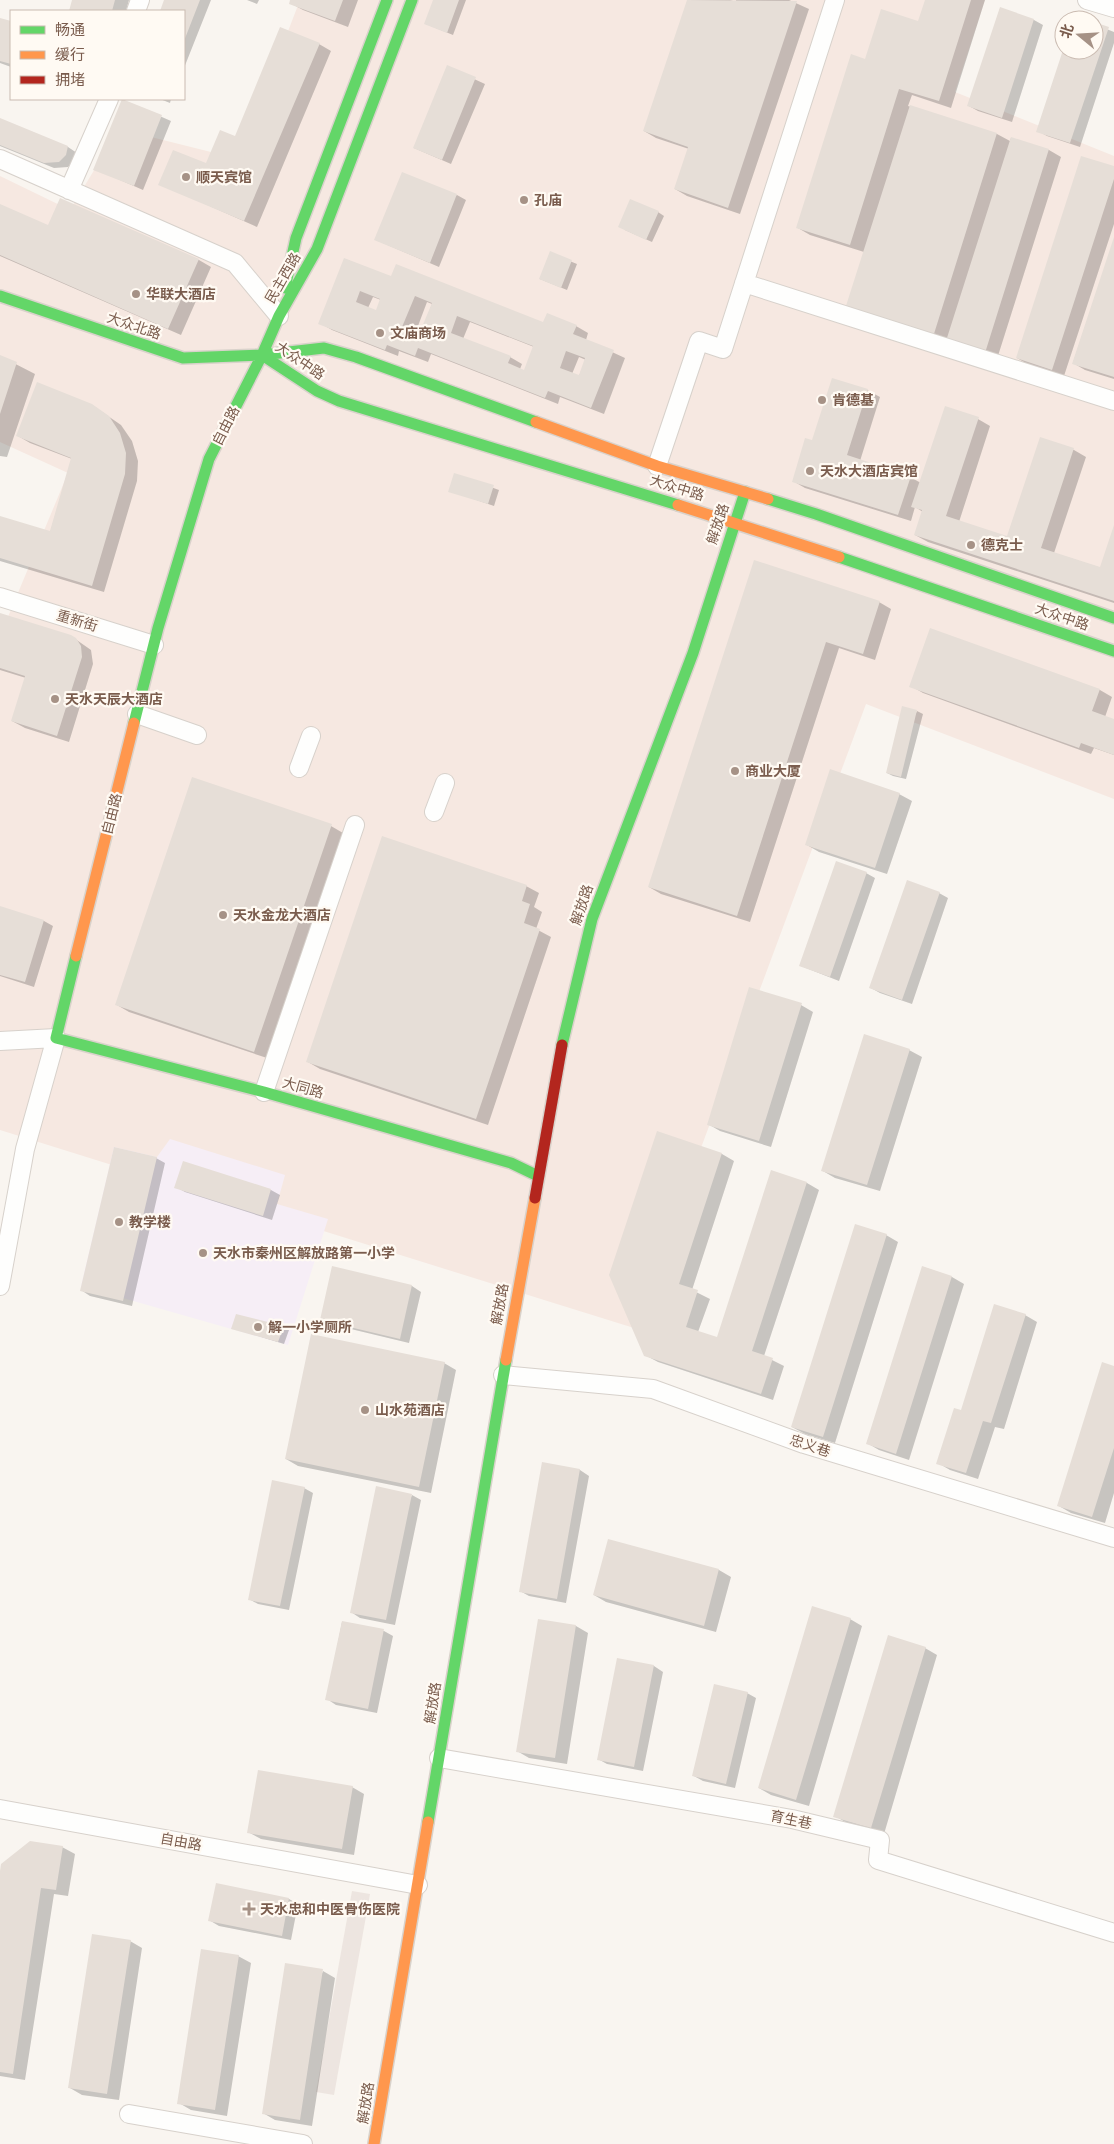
<svg xmlns="http://www.w3.org/2000/svg" width="1114" height="2144" viewBox="0 0 1114 2144" font-family="Signika,'Noto Sans SC',sans-serif">
<style>
.commercial{fill:#f6e8e1}
.industrial{fill:#ede5e0}
.education{fill:#f6eef6}
.shadow{fill:#0003;fill-rule:evenodd}
.building{fill:#e6ded7;fill-rule:evenodd}
.lines{fill:none;stroke-linecap:round;stroke-linejoin:round}
.street-casing{stroke:#d7d1cb;stroke-width:20}
.fast-casing{stroke:#d9d2cb;stroke-width:14}
.slow-casing{stroke:#d9d2cb;stroke-width:14}
.jam-casing{stroke:#d9d2cb;stroke-width:14}
.street{stroke:#fefefd;stroke-width:18}
.fast{stroke:#63d668;stroke-width:11}
.slow{stroke:#ff974d;stroke-width:11}
.jam{stroke:#b3261e;stroke-width:11}
.poi-dot{fill:#a69286;stroke:#fffaf3;stroke-width:2}
.labels{text-anchor:middle;dominant-baseline:central;stroke-width:4.5;stroke-linejoin:round;paint-order:stroke}
.poi-label{font-size:14px;font-weight:bold;fill:#7a5c4d;stroke:#fffaf3;text-anchor:start}
.street-label{font-size:14px;fill:#7a5c4d;stroke:#fffaf3}
</style>
<rect width="100%" height="100%" fill="#f9f5f0"/>
<!-- commercial -->
<path class="commercial" d="M300,0h685l-30,92 159,64v643l-248,-95 -232,624 -634,-198v-494l68,-163 -68,-31v-266l70,34 49,-81 120,30z"/>
<!-- industrial -->
<path class="industrial" d="M352,1891l18,3 -36,201 -18,-3z"/>
<!-- education -->
<path class="education" d="M170,1139l115,36 -8,29 51,15 -40,126 -207,-59 33,-139 43,10z"/>
<!-- shadow -->
<path class="shadow" d="M73,0h56l-3,11h-56z
M165,0h46l-27,68v-57h-23z
M247,0h12l-2,4z
M292,0h66l-10,27 -45,-17 -13,-7z
M435,0h31l-13,35 -27,-11z
M688,0h42l6,2v-2h53l20,9 -69,205 -53,-18 -12,-7 14,-40 -33,-11 -12,-7z
M926,0h59l-34,108 -39,-13 -4,11 89,28 13,7 1,-3 38,12 12,7 -64,202 -139,-44 6,-63 -54,-17 -12,-7 68,-167 53,-38z
M1000,9l34,11 9,5 -31,97 -34,-11 -9,-5z
M0,19l11,3v45l-11,-4z
M1094,24l20,8v11l-34,104 -33,-11 -9,-5 26,-81h30z
M319,44l12,7 -74,176 -97,-43 47,-19 28,-28z
M448,67l37,17 -34,80 -37,-16z
M160,99h11l-1,4z
M123,100l48,21 -28,69 -48,-21z
M0,120l68,27 9,6 -2,7 -7,7 -14,1 -54,-22z
M1114,168v56l-50,152 -35,-11 -12,-7z
M457,195l9,5 -27,67 -63,-27z
M0,206l48,21 151,33 12,7 -30,68 -181,-79z
M658,212l6,4 -12,26 -27,-12z
M1114,240v139l-29,-9 -12,-7z
M550,253l27,11 -10,26 -27,-11z
M345,259l47,19 152,46 32,2 12,7 -2,7 39,18 -21,56 -44,-17 -2,7 -127,-50 -3,8 -29,-11 -1,5 -66,-26 -12,-7zM373,297l8,3 -4,12 -9,-4zM427,302l5,2 -12,32 -5,-2zM470,322l64,25 -9,24 -5,-2 2,-5 -12,-7 -47,-18zM579,357l7,3 -7,16 -7,-2z
M0,356l35,18 -28,83 -7,-1z
M867,390l13,7 -20,64 50,16 11,6 57,-64 12,7 -31,96 49,16 33,-99 33,11 12,7 -32,96 47,15 13,-40v75l-186,-61 -13,-7 8,-23 -8,-5 -4,14 -106,-33 -12,-7 20,-40z
M92,405l29,20 11,16 6,20 -1,20 -33,111 -104,-31v-43l50,15 22,-74 -42,-16 -12,-7z
M455,474l44,16 -5,16 -44,-15z
M755,562l124,40 12,7 -16,51 -36,-12 -89,274 -89,-28 -12,-7z
M0,614l71,22 20,14 2,14 -24,78 -44,-14 -13,-7 14,-43 -26,-8z
M931,630l169,60 12,7 -7,20 9,3v35l-20,-7 -3,6 -168,-61 -12,-7z
M917,711l6,3 -17,65 -13,-3 -6,-3z
M899,794l13,7 -25,73 -68,-22 -12,-7z
M331,826l12,7 -76,225 -138,-46 -12,-7z
M866,873l9,5 -36,103 -38,-15z
M526,886l13,7 -5,14 8,5 -6,17 15,8 -63,188 -168,-56 -12,-7z
M939,893l9,5 -36,106 -32,-11 -9,-5z
M0,908l44,13 9,5 -19,61 -34,-11z
M801,1005l12,7 -42,135 -51,-16 -12,-7z
M909,1050l13,7 -42,134 -45,-13 -12,-7z
M658,1133l64,21 12,7 -42,129 18,9 -12,33 20,7 54,-167 35,11 12,7 -55,166 20,10 -11,34 -115,-38 -13,-7z
M156,1158l9,5 -33,143 -42,-10 -9,-6z
M176,1187l95,3 9,5 -8,25 -87,-28z
M886,1235l12,7 -63,201 -30,-9 -13,-7z
M923,1267l29,10 12,7 -55,176 -30,-10 -12,-7z
M333,1268l79,18 9,6 -12,51 -79,-19 -9,-5z
M1025,1315l12,7 -33,107 -9,-2 -17,52 -28,-9 -12,-7 24,-51z
M237,1316l47,11 5,3 -5,14 -52,-16z
M444,1363l12,7 -25,123 -133,-27 -12,-7z
M1114,1367v126l-9,30 -34,-10 -12,-7z
M543,1464l37,6 9,6 -23,127 -37,-7 -9,-5z
M304,1488l9,5 -24,117 -31,-6 -9,-5z
M412,1495l9,5 -26,125 -35,-7 -9,-6z
M609,1540l110,30 12,7 -15,55 -110,-30 -12,-7z
M850,1619l12,7 -53,180 -38,-11 -12,-7z
M539,1620l37,6 12,7 -21,131 -38,-6 -12,-7z
M342,1622l42,9 9,5 -16,77 -41,-8 -9,-6z
M925,1648l12,7 -53,179 -37,-11 -12,-7z
M618,1659l36,7 9,6 -20,99 -36,-7 -9,-5z
M747,1693l9,5 -21,90 -32,-7 -9,-5z
M352,1787l12,7 -10,61 -93,-16 -13,-7z
M62,1847l13,7 -7,42 -14,-2 -29,186 -25,-4v-197z
M289,1899l9,5 -7,36 -72,-14 -10,-6z
M130,1941l12,7 -23,152 -37,-5 -12,-7z
M238,1956l13,7 -24,153 -36,-6 -12,-7z
M323,1971l12,7 -23,148 -37,-6 -12,-7z"/>
<!-- building -->
<path class="building" d="M72,0h43l-3,11h-43z
M164,0h36l-16,41v-30h-24z
M290,0h53l-8,21 -46,-17z
M433,0h26l-12,33 -23,-9z
M687,0l110,1 -69,207 -54,-19 14,-42 -45,-16z
M925,0h46l-32,101 -40,-12 -49,156 -54,-17 55,-174 14,5 16,-50 37,12z
M1000,7l34,12 -32,99 -35,-12z
M0,18l11,3v43l-11,-3z
M1094,22l15,5 -39,116 -34,-11 27,-82h31z
M280,27l40,16 -76,178 -86,-36 15,-35 33,13 14,-33 15,6z
M447,65l29,12 -34,83 -29,-12z
M122,99l40,16 -28,71 -41,-16z
M910,105l87,28 -64,204 -88,-28z
M0,118l68,28 -2,9 -7,7 -15,1 -44,-18z
M1011,137l38,12 -64,204 -39,-12z
M1081,156l33,10v13l-62,191 -36,-12z
M402,172l55,22 -27,69 -56,-23z
M60,198l139,61 -31,70 -168,-74v-51l48,21z
M630,199l29,12 -13,29 -28,-13z
M1114,237v140l-42,-13z
M550,251l22,9 -11,28 -22,-9z
M344,258l47,18 5,-12 147,58 4,-9 30,12 -4,9 41,16 -23,58 -43,-17 -3,7 -127,-50 -3,8 -28,-11 -2,5 -67,-26zM360,291l20,8 -4,11 -20,-8zM415,296l17,7 -13,31 -17,-7zM457,316l76,30 -9,24 -16,-7 3,-7 -60,-23zM566,351l19,7 -6,17 -19,-7z
M0,355l17,7 -17,52z
M832,378l36,11 -21,66 64,21 -13,39 -106,-33 13,-44 7,2z
M37,382l55,22 17,12 11,17 6,20 -1,21 -33,112 -92,-28v-42l50,15 21,-73 -55,-22z
M945,406l34,11 -33,99 61,20 33,-99 34,11 -33,100 59,19 14,-42v76l-200,-66 8,-25 -11,-3z
M454,473l40,12 -6,19 -40,-12z
M754,560l126,41 -17,53 -37,-12 -89,274 -89,-29z
M0,613l71,22 5,3 5,8 1,11 -25,79 -46,-15 14,-45 -25,-8z
M930,628l170,61 -8,22 22,8v36l-33,-12 -2,5 -170,-61z
M902,706l15,4 -16,67 -15,-4z
M830,769l70,24 -25,75 -70,-23z
M192,777l140,47 -78,228 -139,-47z
M382,836l145,49 -5,16 8,3 -6,19 16,6 -64,190 -170,-57z
M836,861l31,11 -37,105 -31,-11z
M907,880l33,12 -38,108 -33,-12z
M0,906l44,14 -19,62 -25,-7z
M749,987l53,16 -43,138 -52,-16z
M864,1034l46,15 -43,136 -46,-14z
M657,1131l65,22 -43,131 19,6 -12,37 31,10 54,-167 36,12 -55,169 21,7 -12,36 -117,-38 -35,-81z
M114,1147l43,10 -34,144 -43,-10z
M183,1161l88,28 -8,27 -89,-28z
M855,1224l32,10 -64,203 -32,-10z
M332,1266l80,19 -12,54 -80,-19z
M922,1266l30,10 -56,178 -30,-10z
M994,1304l32,10 -35,109 -8,-2 -17,52 -30,-9 18,-56 7,2z
M236,1314l48,12 -6,16 -47,-13z
M311,1334l134,28 -26,125 -134,-28z
M1102,1362l12,4v82l-22,69 -35,-11z
M542,1462l38,7 -23,130 -38,-7z
M272,1480l33,7 -25,119 -32,-6z
M376,1486l36,8 -26,126 -36,-7z
M608,1539l111,30 -15,57 -111,-31z
M812,1606l39,12 -55,182 -38,-12z
M538,1619l38,6 -21,133 -39,-6z
M342,1621l42,8 -16,80 -43,-9z
M888,1635l38,12 -55,181 -38,-11z
M617,1658l37,7 -20,102 -37,-7z
M714,1684l34,8 -22,92 -34,-8z
M258,1770l95,16 -11,63 -95,-16z
M30,1841l33,5 -7,44 -15,-2 -28,186 -13,-2v-201l1,-7z
M216,1883l73,15 -7,38 -74,-15z
M92,1934l39,6 -24,154 -39,-6z
M201,1949l38,6 -24,155 -38,-6z
M285,1963l38,6 -23,151 -38,-6z"/>
<g class="lines">
<defs>
<path id="street" d="M1087,0l27,8
M136,11l4,-11
M0,159l235,104 44,53
M69,190l40,-91
M744,283l370,118
M657,466l42,-125 24,8 112,-349
M0,597l154,48
M137,714l60,21
M299,768l12,-32
M434,812l11,-29
M0,1041l56,-3 -31,111 -25,137
M264,1092l91,-267
M503,1375l150,14 151,55 310,94
M439,1758l353,61 88,21 -2,20 236,73
M0,1809l418,76
M129,2114l174,30"/>
<path id="fast" d="M285,288l11,-50 91,-238
M0,296l183,62 79,-3 62,-7 32,9 180,65
M262,355l55,36 22,10 339,104
M262,355l17,-39 38,-67 95,-249
M768,499l48,15 298,104
M839,557l275,94
M134,723l24,-95 51,-169 53,-104
M76,956l-20,82 208,54 247,71 27,13
M562,1045l30,-126 101,-266 52,-161
M428,1822l78,-462"/>
<path id="slow" d="M536,422l121,44 111,33
M678,505l161,52
M76,956l58,-233
M506,1360l29,-162
M374,2144l54,-322"/>
<path id="jam" d="M535,1198l27,-153"/>
</defs>
<!-- street casing -->
<use href="#street" class="street-casing"/>
<!-- fast casing -->
<use href="#fast" class="fast-casing"/>
<!-- slow casing -->
<use href="#slow" class="slow-casing"/>
<!-- jam casing -->
<use href="#jam" class="jam-casing"/>
<!-- street -->
<use href="#street" class="street"/>
<!-- fast -->
<use href="#fast" class="fast"/>
<!-- slow -->
<use href="#slow" class="slow"/>
<!-- jam -->
<use href="#jam" class="jam"/>
</g>
<!-- markers -->
<g class="poi-dot">
<circle cx="186" cy="177" r="5"/>
<circle cx="524" cy="200" r="5"/>
<circle cx="136" cy="294" r="5"/>
<circle cx="380" cy="333" r="5"/>
<circle cx="822" cy="400" r="5"/>
<circle cx="810" cy="471" r="5"/>
<circle cx="971" cy="545" r="5"/>
<circle cx="55" cy="699" r="5"/>
<circle cx="735" cy="771" r="5"/>
<circle cx="223" cy="915" r="5"/>
<circle cx="119" cy="1222" r="5"/>
<circle cx="203" cy="1253" r="5"/>
<circle cx="258" cy="1327" r="5"/>
<circle cx="365" cy="1410" r="5"/>
<path d="M246.5 1901.5h5v5h5v5h-5v5h-5v-5h-5v-5h5z"/>
</g>
<g class="labels">
<!-- poi labels -->
<g class="poi-label">
<text x="196" y="177">顺天宾馆</text>
<text x="534" y="200">孔庙</text>
<text x="146" y="294">华联大酒店</text>
<text x="390" y="333">文庙商场</text>
<text x="832" y="400">肯德基</text>
<text x="820" y="471">天水大酒店宾馆</text>
<text x="981" y="545">德克士</text>
<text x="65" y="699">天水天辰大酒店</text>
<text x="745" y="771">商业大厦</text>
<text x="233" y="915">天水金龙大酒店</text>
<text x="129" y="1222">教学楼</text>
<text x="213" y="1253">天水市秦州区解放路第一小学</text>
<text x="268" y="1327">解一小学厕所</text>
<text x="375" y="1410">山水苑酒店</text>
<text x="260" y="1909">天水忠和中医骨伤医院</text>
</g>
<!-- street labels -->
<g class="street-label">
<text transform="translate(283 278) rotate(-60)">民主西路</text>
<text transform="translate(134 326) rotate(19)">大众北路</text>
<text transform="translate(300 361) rotate(34)">大众中路</text>
<text transform="translate(226 426) rotate(-63)">自由路</text>
<text transform="translate(677 488) rotate(17)">大众中路</text>
<text transform="translate(718 524) rotate(-72)">解放路</text>
<text transform="translate(1062 617) rotate(19)">大众中路</text>
<text transform="translate(77 621) rotate(17)">重新街</text>
<text transform="translate(112 814) rotate(-76)">自由路</text>
<text transform="translate(582 905) rotate(-71)">解放路</text>
<text transform="translate(303 1088) rotate(16)">大同路</text>
<text transform="translate(500 1304) rotate(-80)">解放路</text>
<text transform="translate(810 1446) rotate(18)">忠义巷</text>
<text transform="translate(433 1703) rotate(-81)">解放路</text>
<text transform="translate(791 1820) rotate(12)">育生巷</text>
<text transform="translate(181 1842) rotate(10)">自由路</text>
<text transform="translate(366 2103) rotate(-81)">解放路</text>
</g>
</g>
<!-- legend -->
<rect x="10" y="10" width="175" height="90" fill="#fffaf3" stroke="#cabbb1"/>
<rect x="20" y="26" width="25" height="8" fill="#63d668" stroke="#cabbb1"/>
<text x="55" y="35" font-size="15" fill="#7a5c4d">畅通</text>
<rect x="20" y="51" width="25" height="8" fill="#ff974d" stroke="#cabbb1"/>
<text x="55" y="60" font-size="15" fill="#7a5c4d">缓行</text>
<rect x="20" y="76" width="25" height="8" fill="#b3261e" stroke="#cabbb1"/>
<text x="55" y="85" font-size="15" fill="#7a5c4d">拥堵</text>
<!-- north arrow -->
<g transform="translate(1079 35) rotate(288)"><circle r="24" fill="#fffaf3" stroke="#cabbb1"/>
<path d="M0-4L9 19L0 12L-9 19Z" fill="#a69286"/>
<text y="-8" font-size="14" font-weight="bold" text-anchor="middle" fill="#7a5c4d">北</text>
</g>
</svg>
